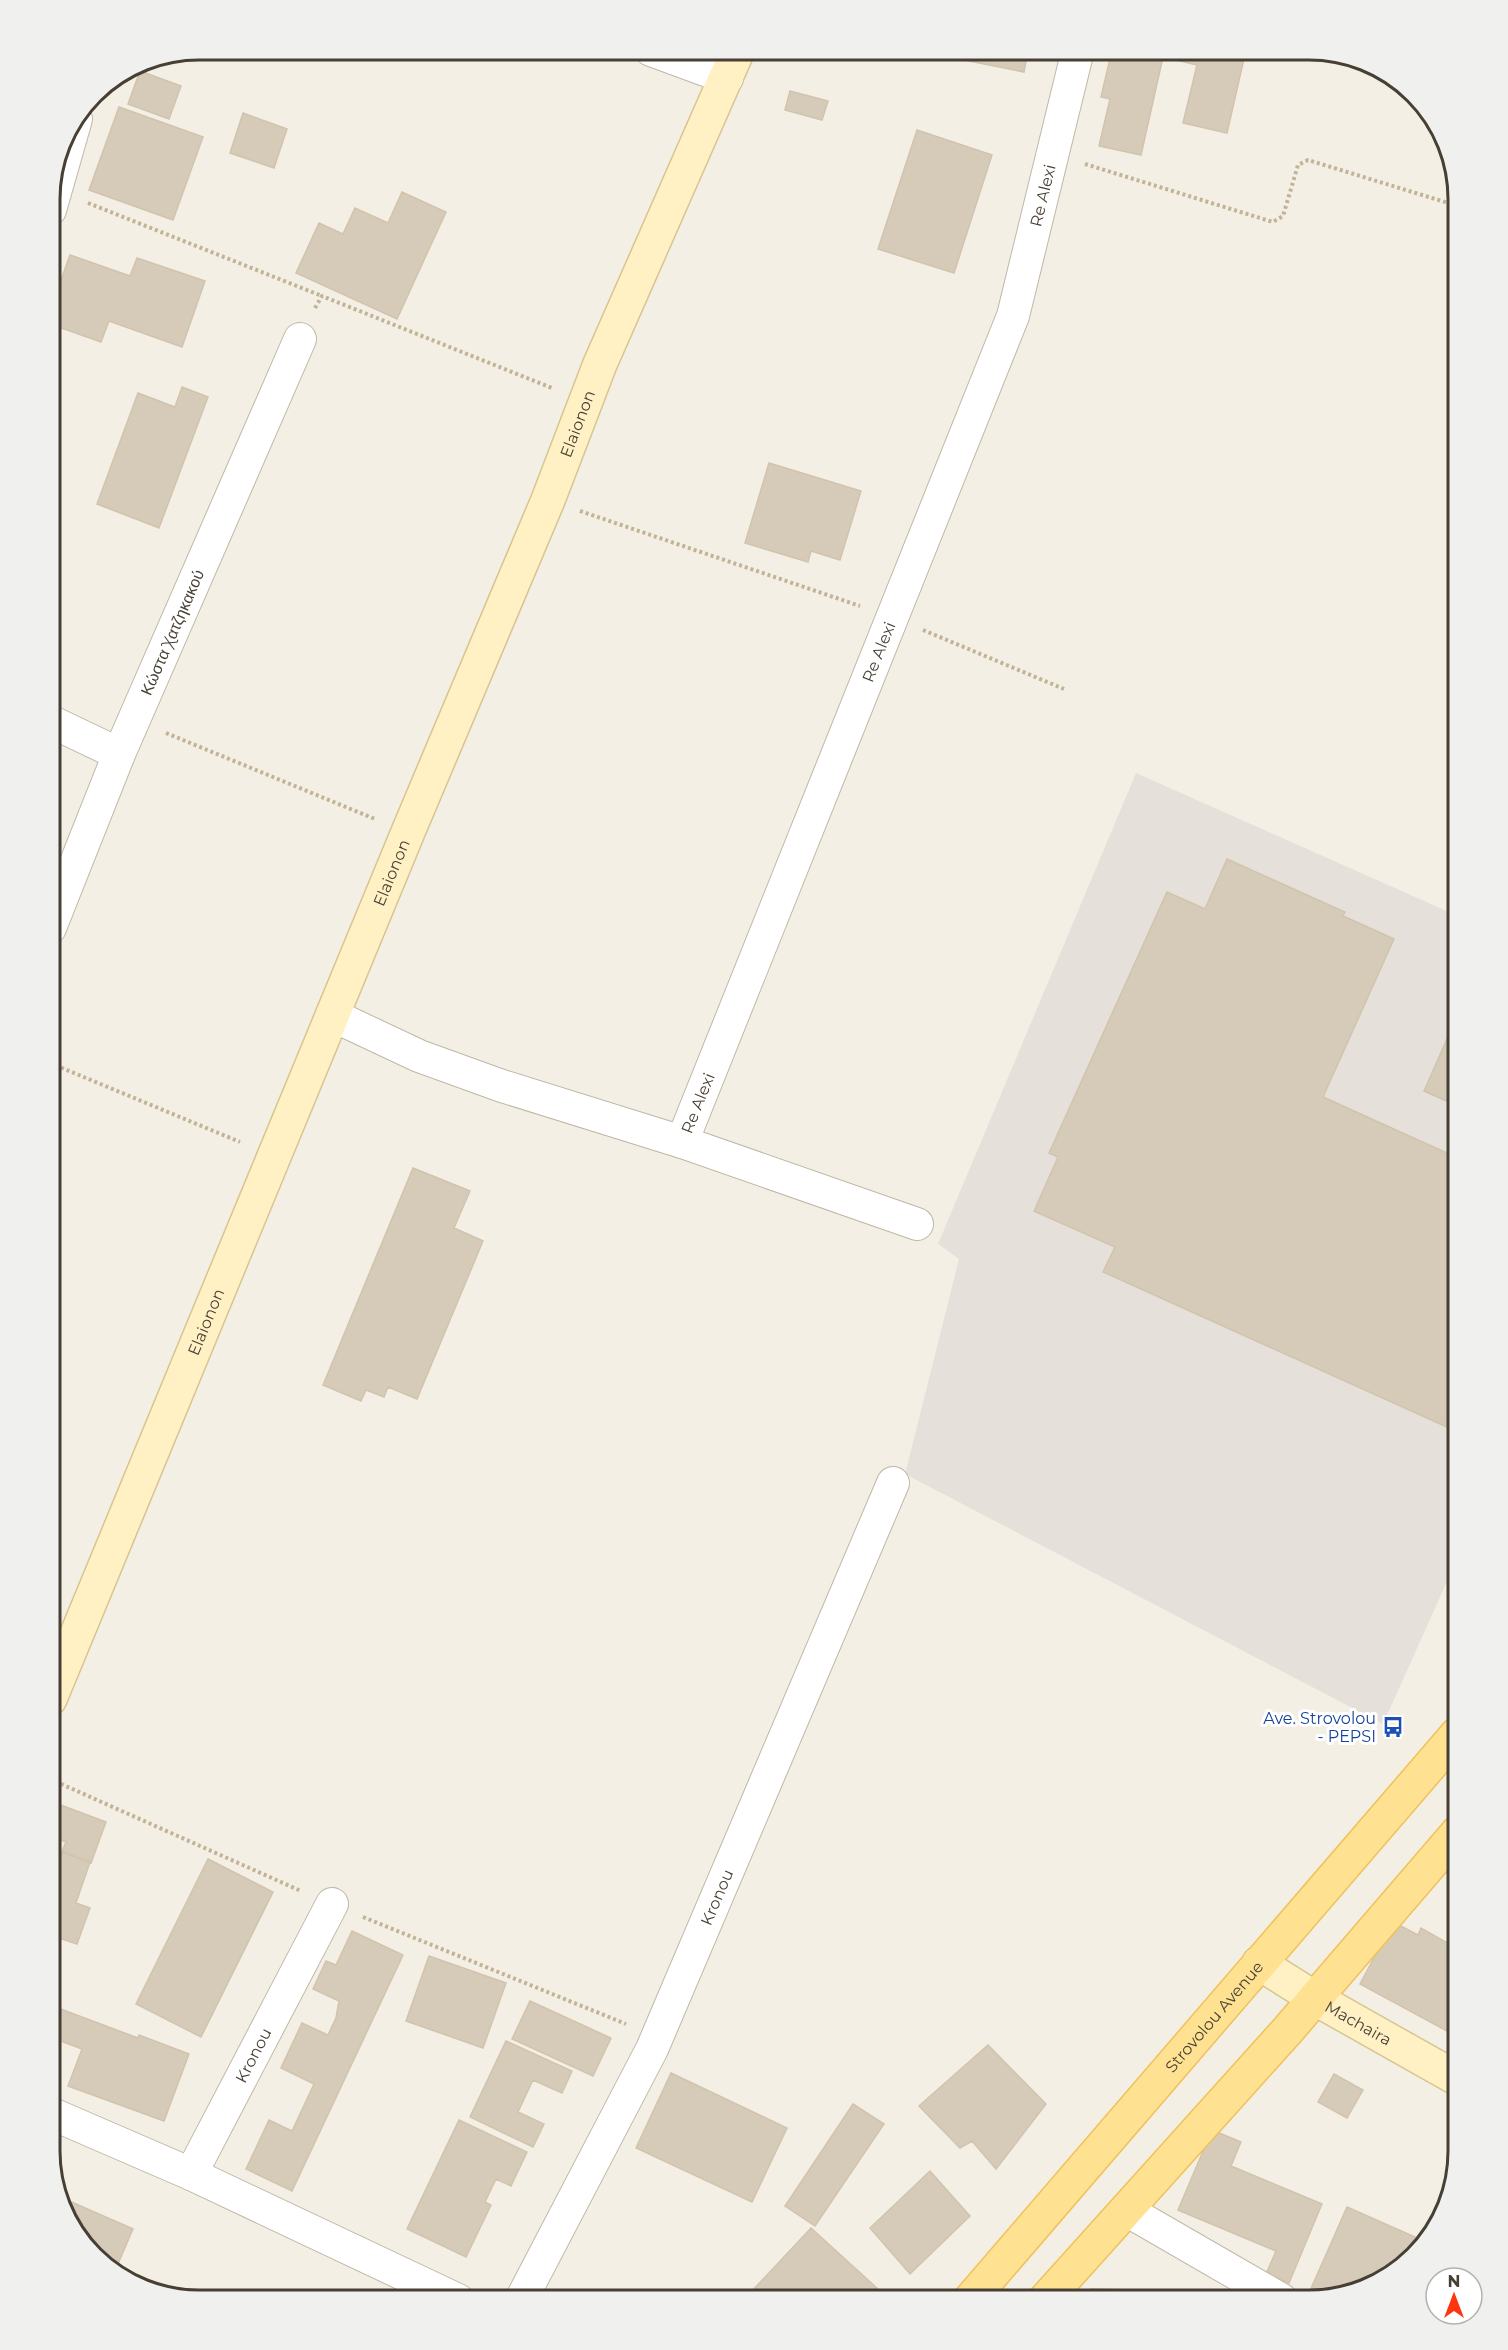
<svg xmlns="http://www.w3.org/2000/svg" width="1508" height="2350" viewBox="0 0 1508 2350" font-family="Montserrat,sans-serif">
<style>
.industrial{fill:#e6e0da}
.building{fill:#d6cbb9;stroke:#d2c3ac;stroke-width:1.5}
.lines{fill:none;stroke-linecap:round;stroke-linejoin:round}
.street-casing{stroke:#c0b7a6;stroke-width:34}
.secondary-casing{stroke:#d7c590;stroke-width:36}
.primary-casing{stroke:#eec259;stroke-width:36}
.path{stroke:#c3b396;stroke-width:4;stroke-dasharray:3 3;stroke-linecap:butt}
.street{stroke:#fff;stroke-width:32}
.secondary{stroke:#fff1c3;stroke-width:33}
.primary{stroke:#ffe192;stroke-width:33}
.labels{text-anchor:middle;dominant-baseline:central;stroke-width:6;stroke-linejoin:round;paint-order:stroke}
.street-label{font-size:16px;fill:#473f34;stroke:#fff}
.transit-label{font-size:16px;fill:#164399;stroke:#fff;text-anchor:end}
.rim{fill:none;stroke:#473f34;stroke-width:3}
</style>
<rect width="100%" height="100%" fill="#f4efe4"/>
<!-- industrial -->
<path class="industrial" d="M1136,773l322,143v641l-75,167 -478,-250 54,-215 -21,-15z"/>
<!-- building -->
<path class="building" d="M928,50h100l-4,22 -96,-19z
M1112,50h134l-19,83 -44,-10 14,-58 -34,-8 -22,98 -42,-9 11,-47 -9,-2z
M140,71l41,15 -12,33 -41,-15z
M790,91l38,10 -6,19 -37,-10z
M119,107l84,30 -30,83 -84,-30z
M243,113l44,16 -13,39 -44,-15z
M917,130l75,25 -38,118 -76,-24z
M402,192l44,20 -49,107 -101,-46 23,-50 24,11 12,-26 33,15z
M70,255l60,21 7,-18 68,23 -23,66 -73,-26 -8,21 -51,-18v-13z
M182,387l26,10 -49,131 -62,-24 41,-111 37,14z
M769,463l92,28 -21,69 -29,-9 -3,11 -63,-19z
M1227,859l118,53 -2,4 51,23 -71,158 135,61v274l-355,-160 12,-25 -81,-36 24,-54 -9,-4 118,-261 38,17z
M1458,1014v92l-34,-15z
M413,1168l57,23 -16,37 29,13 -66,158 -29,-12 -4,10 -18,-7 -5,11 -38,-16z
M50,1801l56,21 -15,41 -29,-12 4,-9 -16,-6z
M50,1848l40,14 -14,41 14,5 -13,36 -18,-6 -9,26z
M208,1859l65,33 -72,145 -65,-33z
M1393,1922l25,13 3,-7 37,21v88l-98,-53z
M352,1931l51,24 -111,236 -46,-22 23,-49 23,11 22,-47 -33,-16 21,-45 26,12 8,-17 3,-17 -26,-12 13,-28 10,4z
M429,1956l77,27 -23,65 -77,-27z
M530,2001l81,37 -18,38 -81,-37z
M50,2005l88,33 1,-3 50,19 -25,67 -96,-35 14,-37 -32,-12v3z
M506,2041l66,30 -10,22 -29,-13 -15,32 26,12 -11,23 -63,-30z
M988,2045l58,59 -50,65 -24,-28 -12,7 -41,-42z
M671,2073l116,55 -35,74 -116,-54z
M1334,2074l29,16 -16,28 -29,-16z
M853,2104l31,20 -69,102 -30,-20z
M459,2120l68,32 -16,34 -15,-7 -11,23 6,3 -25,52 -59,-28z
M1212,2130l29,12 -10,24 91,38 -33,79 -23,-9 10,-23 -98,-41z
M930,2171l40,45 -60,58 -40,-46z
M60,2197l73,32 -19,44 -49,-55z
M1347,2207l77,34 -48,44 -56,13 -11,-5z
M811,2228l79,72h-130l-9,-8z
M1091,2289l40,1 22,10h-70z"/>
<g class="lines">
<defs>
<g id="street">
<path d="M651,50l76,28"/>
<path d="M50,210l26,-91"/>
<path d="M50,721l69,33"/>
<path id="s1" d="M50,928l69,-174 181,-415"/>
<path d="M332,1015l87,41 83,30 180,56 235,82"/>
<path id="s2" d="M682,1142l331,-826 65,-266"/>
<path d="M50,2113l141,61 267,126"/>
<path id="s3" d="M191,2174l141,-270"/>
<path d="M1128,2211l154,89"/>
<path id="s4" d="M521,2300l131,-251 241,-566"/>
</g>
<g id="secondary">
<path id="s5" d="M50,1699l358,-867 140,-332 52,-136 138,-314"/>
<path id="s6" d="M1259,1963l57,36 142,80"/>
</g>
<g id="primary">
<path id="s7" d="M970,2300l488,-567"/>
<path d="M1045,2300l242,-269 171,-199"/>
</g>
</defs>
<!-- street casing -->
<use href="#street" class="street-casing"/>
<!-- secondary casing -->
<use href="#secondary" class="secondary-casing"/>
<!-- primary casing -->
<use href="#primary" class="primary-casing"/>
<!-- path -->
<path class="path" d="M1085,164l188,58 10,-6 15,-51 10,-5 150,46
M88,203l234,93
M315,308l7,-12 230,92
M580,511l280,95
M923,630l141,59
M166,733l209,86
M50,1063l190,79
M50,1779l251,112
M363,1917l263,107"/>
<!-- street -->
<use href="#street" class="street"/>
<!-- secondary -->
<use href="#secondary" class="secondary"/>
<!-- primary -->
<use href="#primary" class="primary"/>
</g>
<!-- icons -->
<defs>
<symbol id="bus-bare" viewBox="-9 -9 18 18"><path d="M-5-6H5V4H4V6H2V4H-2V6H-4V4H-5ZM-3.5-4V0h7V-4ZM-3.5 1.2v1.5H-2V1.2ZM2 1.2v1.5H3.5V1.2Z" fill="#1a4fb4" stroke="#fff" stroke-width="2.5" paint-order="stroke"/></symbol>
</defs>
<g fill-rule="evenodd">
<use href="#bus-bare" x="1378" y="1712" width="30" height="30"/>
</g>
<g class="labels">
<!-- street labels -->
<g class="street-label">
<text stroke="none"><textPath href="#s2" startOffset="1014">Re Alexi</textPath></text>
<text stroke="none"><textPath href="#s5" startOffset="1380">Elaionon</textPath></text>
<text stroke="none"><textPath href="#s1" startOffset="320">Κώστα Χατζηκακού</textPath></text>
<text stroke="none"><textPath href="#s2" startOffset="528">Re Alexi</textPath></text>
<text stroke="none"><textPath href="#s5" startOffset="894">Elaionon</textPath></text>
<text stroke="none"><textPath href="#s2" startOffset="42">Re Alexi</textPath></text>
<text stroke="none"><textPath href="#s5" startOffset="408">Elaionon</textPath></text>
<text stroke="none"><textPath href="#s4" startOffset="448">Kronou</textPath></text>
<text stroke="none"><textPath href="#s7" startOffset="374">Strovolou Avenue</textPath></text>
<text stroke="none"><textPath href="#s6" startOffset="116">Machaira</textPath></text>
<text stroke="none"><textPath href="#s3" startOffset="134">Kronou</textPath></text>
</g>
<!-- transit labels -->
<g class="transit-label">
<text x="1376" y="1718">Ave. Strovolou<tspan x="1376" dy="18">- PEPSI</tspan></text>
</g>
</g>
<!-- crop -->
<path d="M0 0H1508V2350H0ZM199 60H1309A139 139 0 0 1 1448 199V2151A139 139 0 0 1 1309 2290H199A139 139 0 0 1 60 2151V199A139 139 0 0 1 199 60Z" fill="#f0f0ef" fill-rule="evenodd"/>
<path class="rim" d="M199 60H1309A139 139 0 0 1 1448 199V2151A139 139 0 0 1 1309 2290H199A139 139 0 0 1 60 2151V199A139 139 0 0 1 199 60Z"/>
<!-- north arrow -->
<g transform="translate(1454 2296)"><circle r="28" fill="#ffffff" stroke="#b5b2ae" stroke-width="1.5"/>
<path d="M0-4.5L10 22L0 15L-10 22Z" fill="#ff3510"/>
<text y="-9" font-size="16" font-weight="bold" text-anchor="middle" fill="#473f34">N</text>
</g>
</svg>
